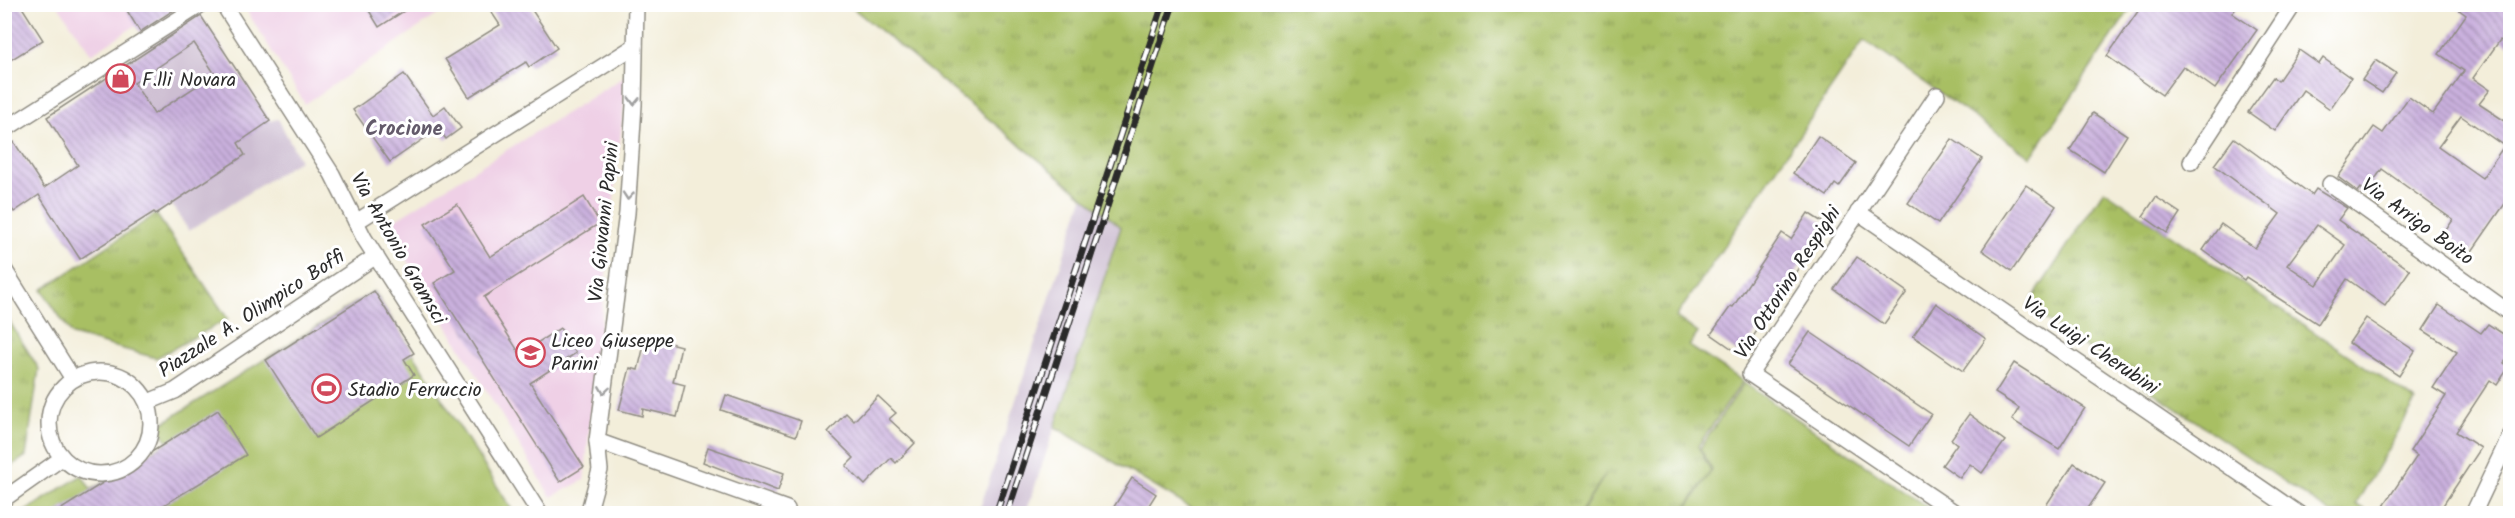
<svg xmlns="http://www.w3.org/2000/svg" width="2515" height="518" viewBox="0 0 2515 518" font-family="Kalam,sans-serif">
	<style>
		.built { fill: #efd0e6 }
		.industrial { fill: #cdbed2 }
		.grass { fill: url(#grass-tufts); stroke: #6a7548; stroke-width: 1.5 }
		.garden { fill: #a8bf64; stroke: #6a7548; stroke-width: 1.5 }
		.building { fill: url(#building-back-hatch); fill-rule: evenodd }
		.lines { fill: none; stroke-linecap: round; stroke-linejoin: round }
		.minor-casing { stroke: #8f8c82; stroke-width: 18 }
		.minor { stroke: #fff; stroke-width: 15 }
		.rail-casing { stroke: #2b2b2b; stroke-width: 7 }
		.rail { stroke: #fff; stroke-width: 4.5; stroke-dasharray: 14; stroke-linecap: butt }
		.oneway { stroke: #a0a0a0 }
		.labels { text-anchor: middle; stroke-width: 6; stroke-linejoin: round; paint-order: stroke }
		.poi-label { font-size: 20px; fill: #2b2b2b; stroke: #fff; text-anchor: start }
		.street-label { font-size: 20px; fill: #2b2b2b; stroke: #fff }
		.neighbourhood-label { font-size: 21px; font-weight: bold; fill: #635a6a; stroke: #fff }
	</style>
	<defs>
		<pattern id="grass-tufts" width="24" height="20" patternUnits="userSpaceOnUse" patternTransform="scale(1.5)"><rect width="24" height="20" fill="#a8bf64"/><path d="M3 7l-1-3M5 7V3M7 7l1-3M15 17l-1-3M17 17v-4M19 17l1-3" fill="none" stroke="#899b53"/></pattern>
		<pattern id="building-back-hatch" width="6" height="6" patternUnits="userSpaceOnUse" patternTransform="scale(1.5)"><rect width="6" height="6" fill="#cab1de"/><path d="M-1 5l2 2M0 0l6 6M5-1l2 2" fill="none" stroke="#a490b4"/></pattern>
	</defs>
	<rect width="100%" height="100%" fill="#fff"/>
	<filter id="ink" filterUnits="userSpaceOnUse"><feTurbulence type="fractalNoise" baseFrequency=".0167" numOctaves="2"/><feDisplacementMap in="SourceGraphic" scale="12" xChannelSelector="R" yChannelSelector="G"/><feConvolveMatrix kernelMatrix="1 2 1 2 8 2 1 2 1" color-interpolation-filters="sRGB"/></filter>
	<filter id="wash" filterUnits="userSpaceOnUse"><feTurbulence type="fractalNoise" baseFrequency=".008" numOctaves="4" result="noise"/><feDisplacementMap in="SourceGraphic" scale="24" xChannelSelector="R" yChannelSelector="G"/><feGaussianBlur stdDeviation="1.35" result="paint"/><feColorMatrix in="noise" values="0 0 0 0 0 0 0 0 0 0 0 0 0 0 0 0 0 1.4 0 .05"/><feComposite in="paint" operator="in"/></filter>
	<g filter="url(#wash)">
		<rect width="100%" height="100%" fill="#f3eeda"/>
		<g class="built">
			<polygon points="58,5 168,5 91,54"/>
			<polygon points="243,5 452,5 305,104"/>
			<polygon points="627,75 584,480 551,497 386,225"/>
		</g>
		<g class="industrial">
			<polygon points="1147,5 1122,227 1026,513 978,514"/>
			<polygon points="199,13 270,121 278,119 300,160 189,231 92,84"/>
		</g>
		<g class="grass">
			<polygon points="849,5 2133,5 2031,157 1864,40 1676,317 1698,333 1689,346 1743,381 1698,446 1711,471 1682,514 1581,513 1605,475 1580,513 1199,513 1055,427 1121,227"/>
			<polygon points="2104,190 2416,401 2356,504 2371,513 2331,513 2027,307"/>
			<polygon points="156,214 228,319 156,358 72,335 42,290"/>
			<polygon points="4,313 39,369 26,456 5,470"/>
		</g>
		<g class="garden">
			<polygon points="374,291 514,513 21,514 82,475 91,490 168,442 158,426"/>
			<polygon points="1744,383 1936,513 1684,513 1712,470 1700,448"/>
		</g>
		<g id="blocks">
			<g class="building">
				<polygon points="4,4 20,4 43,40 4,64"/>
				<polygon points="123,4 183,4 140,32"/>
				<polygon points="365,4 415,4 379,27"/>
				<polygon points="486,4 528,4 557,48 529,67 526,62 469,97 445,59 500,25"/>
				<polygon points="2143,4 2238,4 2232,13 2257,30 2215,89 2183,66 2162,95 2107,56"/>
				<path d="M2451,4H2497L2511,14V47L2500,40L2473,78L2490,90L2479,104L2511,125V195L2468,257L2440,239L2453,220L2382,169L2366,192L2361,188L2358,192L2338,177L2374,127L2383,133L2409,97L2433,114L2464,71L2439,54L2466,15ZM2461,116L2504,146L2482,178L2438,147Z"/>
				<path d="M201,16L270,121L238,143L245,155L156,214L154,212L80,259L39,195L14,212L4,198V148L14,142L44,188L78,165L47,117ZM194,43L215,74L154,114L134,83Z"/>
				<polygon points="2299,50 2319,64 2323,58 2351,78 2330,109 2303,90 2275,131 2248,112 2273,77 2278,81"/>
				<polygon points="2376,60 2396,73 2382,93 2362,80"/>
				<polygon points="404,74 433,115 445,106 461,128 446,139 438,129 390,162 353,110"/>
				<polygon points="2093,113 2127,135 2104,172 2070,150"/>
				<polygon points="1818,136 1856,163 1839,187 1835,184 1827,196 1793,173"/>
				<path d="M2234,138L2312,195L2316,189L2347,208L2338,220L2410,270L2385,306L2347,279L2318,324L2246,277L2244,280L2203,250L2221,224L2255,248L2280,214L2214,165ZM2317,225L2345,245L2317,285L2287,265Z"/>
				<polygon points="1952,139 1982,159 1938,224 1908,203"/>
				<polygon points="2026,185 2056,206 2012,271 1982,250"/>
				<polygon points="584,197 600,223 484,297 520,354 560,328 576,353 530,383 584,467 560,482 434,283 455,270 425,224 457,204 490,257"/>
				<polygon points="2156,197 2180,213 2167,233 2143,216"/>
				<polygon points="1808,213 1827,225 1741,355 1711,334 1731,306 1733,307 1782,233 1791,239"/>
				<polygon points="1857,257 1907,292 1884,324 1834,289"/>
				<polygon points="374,291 414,353 404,359 414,375 316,438 266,360"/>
				<polygon points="1936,303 1986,339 1963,371 1913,336"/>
				<polygon points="2439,305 2481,333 2488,324 2511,339 2511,354 2504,363 2509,367 2497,385 2490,380 2456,432 2481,448 2438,513 2397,513 2384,505 2417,456 2410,451 2446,396 2433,388 2457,352 2423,330"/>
				<polygon points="2366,318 2415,351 2399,376 2349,343"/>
				<polygon points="1810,332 1931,414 1909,446 1788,364"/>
				<polygon points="646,337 681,346 673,382 685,385 677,417 643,409 642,416 619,410 630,368 638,370"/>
				<polygon points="2014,363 2085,408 2059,449 2012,420 2019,408 1995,393"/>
				<polygon points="726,395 801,421 796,436 721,410"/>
				<polygon points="878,396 896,413 889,419 915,443 896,463 891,458 865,485 846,466 854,458 828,432 846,413 854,421"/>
				<polygon points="218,410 246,455 151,513 55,513"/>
				<polygon points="1969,414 2005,441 1982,473 1970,464 1960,478 1942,465 1957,444 1951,439"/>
				<polygon points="708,447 784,473 778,491 703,462"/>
				<polygon points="2074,463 2105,483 2085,513 2041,513"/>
				<polygon points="1132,478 1156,494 1144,513 1110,513"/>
			</g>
		</g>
	</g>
	<g filter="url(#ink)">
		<use href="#blocks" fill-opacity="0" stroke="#8f8c82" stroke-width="1.5"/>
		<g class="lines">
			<defs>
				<g id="minor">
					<polyline points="223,4 332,174 364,238 387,274 540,514"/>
					<polyline points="1937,95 1750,374 1957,514"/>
					<polyline points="4,130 202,4"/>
					<polyline points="2191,162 2294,4"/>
					<polyline points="2330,184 2510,313"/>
					<polyline points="1858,212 2299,514"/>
					<polyline points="356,222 635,46"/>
					<polyline points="4,269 73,379"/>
					<circle cx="100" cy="423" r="51"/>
					<polyline points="148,402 175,391 376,256"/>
					<polyline points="597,441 787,509"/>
					<polyline points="4,499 62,458"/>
					<polyline points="588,514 600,470 597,441 627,213 634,105 636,4"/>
					<polyline points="2473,514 2510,436"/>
				</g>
			</defs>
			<use href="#minor" class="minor-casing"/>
			<use href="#minor" class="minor"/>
			<defs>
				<g id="rail">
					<polyline points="996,514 1163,4"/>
					<polyline points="1007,514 1173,4"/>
				</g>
			</defs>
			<use href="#rail" class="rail-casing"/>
			<use href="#rail" class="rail"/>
		</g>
		<defs><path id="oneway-chevron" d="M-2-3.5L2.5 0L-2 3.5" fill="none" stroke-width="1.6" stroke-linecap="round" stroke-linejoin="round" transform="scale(1.5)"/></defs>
		<g class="oneway">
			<use href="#oneway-chevron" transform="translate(634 101) rotate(92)"/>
			<use href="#oneway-chevron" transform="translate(628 196) rotate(95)"/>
			<use href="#oneway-chevron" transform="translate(604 390) rotate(98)"/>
		</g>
	</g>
	<defs>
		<symbol id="shop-ring" viewBox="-11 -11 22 22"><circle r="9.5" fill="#fff" stroke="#d1495b" stroke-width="1.5"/><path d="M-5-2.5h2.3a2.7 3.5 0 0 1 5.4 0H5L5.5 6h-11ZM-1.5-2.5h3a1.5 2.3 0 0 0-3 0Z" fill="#d1495b"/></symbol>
		<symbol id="school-ring" viewBox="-11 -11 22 22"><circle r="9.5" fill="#fff" stroke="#d1495b" stroke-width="1.5"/><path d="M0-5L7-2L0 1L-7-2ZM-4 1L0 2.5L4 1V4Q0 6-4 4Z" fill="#d1495b"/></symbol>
		<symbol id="stadium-ring" viewBox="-11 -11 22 22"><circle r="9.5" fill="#fff" stroke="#d1495b" stroke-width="1.5"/><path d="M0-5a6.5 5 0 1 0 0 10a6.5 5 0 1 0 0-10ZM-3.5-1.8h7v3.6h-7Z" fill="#d1495b"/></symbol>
	</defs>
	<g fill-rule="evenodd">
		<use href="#shop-ring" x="104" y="62" width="33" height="33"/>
		<use href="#school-ring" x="514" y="336" width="33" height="33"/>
		<use href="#stadium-ring" x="310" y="372" width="33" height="33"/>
	</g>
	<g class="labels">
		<g class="poi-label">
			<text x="142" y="86">F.lli Novara</text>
			<text x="551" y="347">Liceo Giuseppe<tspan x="551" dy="23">Parini</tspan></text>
			<text x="348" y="396">Stadio Ferruccio</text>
		</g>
		<g class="street-label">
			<text transform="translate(2418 221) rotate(36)" y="7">Via Arrigo Boito</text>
			<text transform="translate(603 222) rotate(-84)" y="7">Via Giovanni Papini</text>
			<text transform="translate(399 248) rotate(60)" y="7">Via Antonio Gramsci</text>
			<text transform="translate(1787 282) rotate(-57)" y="7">Via Ottorino Respighi</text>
			<text transform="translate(251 313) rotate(-33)" y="7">Piazzale A. Olimpico Boffi</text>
			<text transform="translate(2091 345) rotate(34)" y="7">Via Luigi Cherubini</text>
		</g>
		<g class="neighbourhood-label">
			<text x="404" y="135">Crocione</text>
		</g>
	</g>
	<rect width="2515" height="518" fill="none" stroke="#fff" stroke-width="24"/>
</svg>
